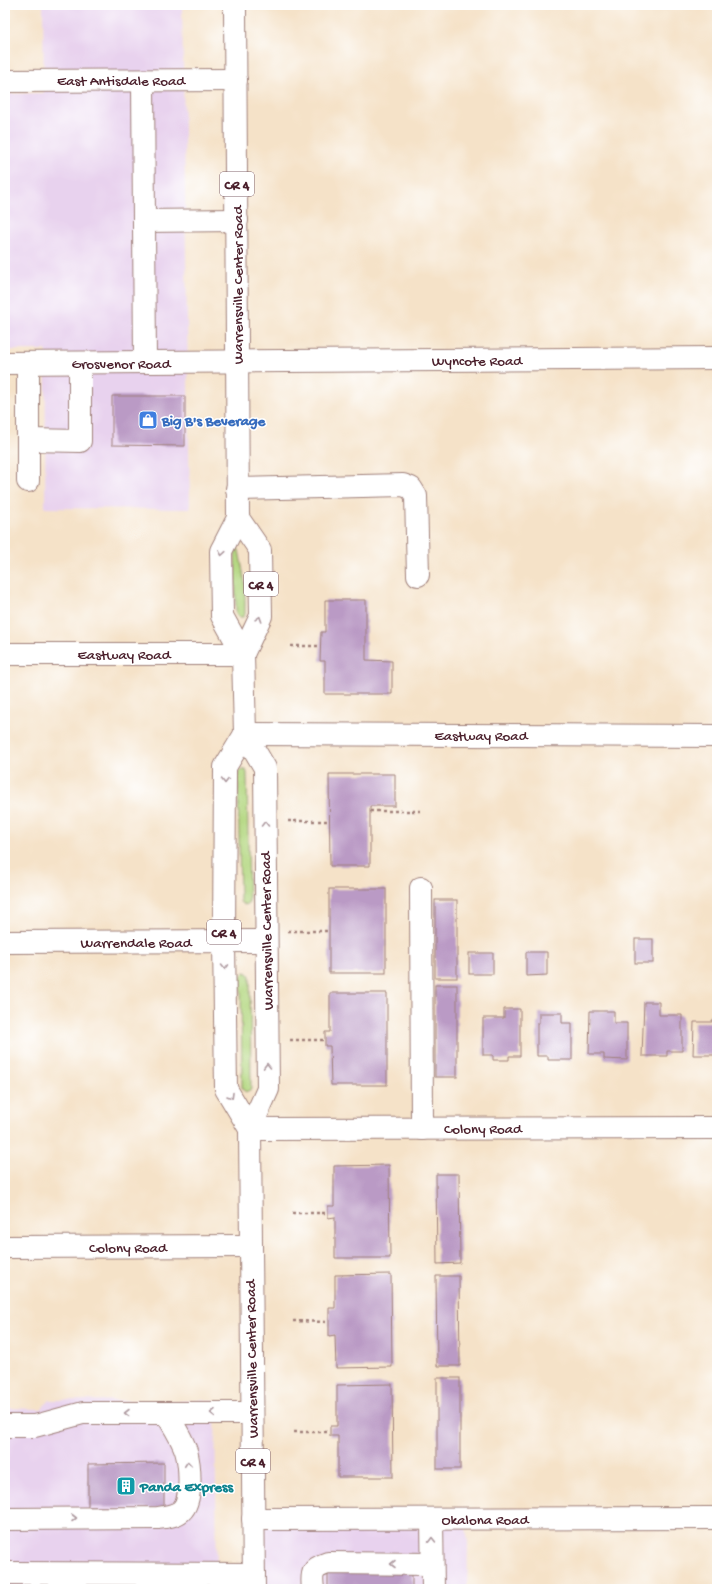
<svg xmlns="http://www.w3.org/2000/svg" width="722" height="1594" viewBox="0 0 722 1594" font-family="'Gochi Hand',sans-serif">
	<style>
		.built { fill: #e8d2ee }
		.green { fill: #b3d780; stroke: #7e7b56 }
		.building { fill: #ba9ac5 }
		.lines { fill: none; stroke-linecap: round; stroke-linejoin: round }
		.minor-casing { stroke: #a0807a; stroke-width: 24 }
		.major-casing { stroke: #a0807a; stroke-width: 24 }
		.path { stroke: #a0807a; stroke-width: 2.5; stroke-dasharray: 3 3; stroke-linecap: butt }
		.minor { stroke: #fff; stroke-width: 22 }
		.major { stroke: #fff; stroke-width: 22 }
		.oneway { stroke: #ae9aa0 }
		.labels { text-anchor: middle; stroke-width: 3; stroke-linejoin: round; paint-order: stroke }
		.shield { fill: #fff; stroke: #80626b; stroke-width: 1 }
		.shield-label { font-size: 14px; font-weight: bold; fill: #4a1f2b }
		.street-label { font-size: 15px; fill: #4a1f2b; stroke: #fff }
		.shop-label { font-size: 15px; font-weight: bold; fill: #366cbe; stroke: #fff; text-anchor: start }
		.culture-label { font-size: 15px; font-weight: bold; fill: #0d838f; stroke: #fff; text-anchor: start }
	</style>
	<rect width="100%" height="100%" fill="#fff"/>
	<filter id="ink" filterUnits="userSpaceOnUse"><feTurbulence type="fractalNoise" baseFrequency=".025" numOctaves="2"/><feDisplacementMap in="SourceGraphic" scale="8" xChannelSelector="R" yChannelSelector="G"/><feConvolveMatrix kernelMatrix="1 2 1 2 8 2 1 2 1" color-interpolation-filters="sRGB"/></filter>
	<filter id="wash" filterUnits="userSpaceOnUse"><feTurbulence type="fractalNoise" baseFrequency=".012" numOctaves="4" result="noise"/><feDisplacementMap in="SourceGraphic" scale="16" xChannelSelector="R" yChannelSelector="G"/><feGaussianBlur stdDeviation="0.9" result="paint"/><feColorMatrix in="noise" values="0 0 0 0 0 0 0 0 0 0 0 0 0 0 0 0 0 1.4 0 .05"/><feComposite in="paint" operator="in"/></filter>
	<g filter="url(#wash)">
		<rect width="100%" height="100%" fill="#f5e2c8"/>
		<g class="built">
			<polygon points="43,5 182,5 190,509 45,508 46,350 5,350 5,94 44,93"/>
			<polygon points="50,1400 182,1401 215,1400 217,1589 5,1589 5,1408 41,1409"/>
			<polygon points="253,1519 465,1519 468,1543 467,1589 254,1589"/>
		</g>
		<g class="green">
			<polygon points="237,548 239,550 245,583 245,614 243,617 239,617 236,613 235,549"/>
			<polygon points="242,770 246,770 247,773 249,902 245,905 240,902 238,773"/>
			<polygon points="245,972 248,973 250,976 251,1089 246,1092 242,1089 241,976"/>
		</g>
		<g id="blocks">
			<g class="building">
				<polygon points="112,396 185,396 185,446 112,445"/>
				<polygon points="325,600 366,600 366,660 392,661 392,694 325,694 325,661 320,661 321,632 325,632"/>
				<polygon points="329,774 395,774 395,806 370,806 370,866 330,866"/>
				<rect x="329" y="889" width="57" height="84"/>
				<rect x="435" y="900" width="22" height="78"/>
				<rect x="635" y="939" width="18" height="24"/>
				<polygon points="526,952 547,952 547,975 526,976"/>
				<rect x="469" y="953" width="24" height="21"/>
				<rect x="435" y="985" width="22" height="92"/>
				<polygon points="330,993 387,993 387,1085 331,1085 330,1046 325,1046 325,1032 330,1032"/>
				<polygon points="644,1002 659,1002 659,1015 682,1015 682,1051 667,1051 667,1056 642,1056"/>
				<polygon points="504,1009 520,1009 520,1056 509,1056 509,1060 493,1060 493,1055 483,1055 483,1018 504,1018"/>
				<polygon points="590,1011 614,1011 614,1023 627,1023 627,1060 604,1059 604,1054 589,1054"/>
				<polygon points="539,1013 562,1013 562,1023 572,1023 572,1060 548,1060 548,1056 537,1056 537,1023 539,1023"/>
				<polygon points="712,1020 717,1020 717,1060 715,1060 715,1055 693,1055 694,1022 712,1022"/>
				<polygon points="389,1165 390,1258 335,1258 335,1217 328,1218 328,1206 334,1206 334,1166"/>
				<polygon points="436,1174 459,1174 460,1263 437,1264"/>
				<polygon points="391,1274 392,1367 336,1368 335,1335 329,1336 329,1308 335,1308 335,1275"/>
				<polygon points="436,1276 459,1276 460,1366 437,1366"/>
				<rect x="437" y="1378" width="23" height="91"/>
				<polygon points="392,1384 393,1477 338,1477 338,1436 330,1436 330,1426 337,1426 337,1385"/>
				<polygon points="164,1463 164,1508 88,1507 88,1464"/>
				<polygon points="328,1571 412,1573 412,1589 328,1589"/>
			</g>
		</g>
	</g>
	<g filter="url(#ink)">
		<use href="#blocks" fill-opacity="0" stroke="#a0807a" stroke-width="1"/>
		<g class="lines">
			<defs>
				<g id="minor">
					<polyline points="5,81 236,80"/>
					<polyline points="143,81 145,362"/>
					<polyline points="144,221 237,220"/>
					<polyline points="5,363 717,358"/>
					<polyline points="29,440 80,441 80,363"/>
					<polyline points="28,481 28,363"/>
					<polyline points="237,489 403,485 411,488 416,496 418,575"/>
					<polyline points="5,654 243,654"/>
					<polyline points="245,734 717,736"/>
					<polyline points="421,888 422,1129"/>
					<polyline points="5,942 266,941"/>
					<polyline points="250,1129 717,1128"/>
					<polyline points="5,1247 250,1246"/>
					<polyline points="5,1426 35,1426 83,1413 252,1413"/>
					<path d="M5,1519L158,1518C166,1517 175,1516 181,1511C193,1501 190,1465 186,1451C182,1438 173,1425 166,1413"/>
					<polyline points="253,1519 717,1518"/>
					<polyline points="432,1519 433,1589"/>
					<polyline points="5,1573 254,1574"/>
					<path d="M313,1589C311,1573 312,1568 328,1563L432,1564"/>
				</g>
				<g id="major">
					<polyline points="235,5 238,518 221,551 222,616 243,654 245,734 265,768 268,1089 250,1129 254,1589"/>
					<polyline points="238,518 260,550 261,616 243,654"/>
					<polyline points="245,734 225,767 224,941 226,1089 250,1129"/>
				</g>
			</defs>
			<use href="#minor" class="minor-casing"/>
			<use href="#major" class="major-casing"/>
			<g class="path">
				<polyline points="291,646 321,646"/>
				<polyline points="370,811 420,811"/>
				<polyline points="288,821 329,821"/>
				<polyline points="288,931 329,931"/>
				<polyline points="290,1040 325,1040"/>
				<polyline points="292,1213 328,1213"/>
				<polyline points="293,1321 329,1322"/>
				<polyline points="294,1432 330,1432"/>
			</g>
			<use href="#minor" class="minor"/>
			<use href="#major" class="major"/>
		</g>
		<defs><path id="oneway-chevron" d="M-2-3.5L2.5 0L-2 3.5" fill="none" stroke-width="1.6" stroke-linecap="round" stroke-linejoin="round"/></defs>
		<g class="oneway">
			<use href="#oneway-chevron" transform="translate(222 553) rotate(99)"/>
			<use href="#oneway-chevron" transform="translate(259 619) rotate(-72)"/>
			<use href="#oneway-chevron" transform="translate(225 781) rotate(90)"/>
			<use href="#oneway-chevron" transform="translate(265 824) rotate(-90)"/>
			<use href="#oneway-chevron" transform="translate(225 967) rotate(89)"/>
			<use href="#oneway-chevron" transform="translate(267 1066) rotate(-91)"/>
			<use href="#oneway-chevron" transform="translate(231 1096) rotate(60)"/>
			<use href="#oneway-chevron" transform="translate(127 1413) rotate(180)"/>
			<use href="#oneway-chevron" transform="translate(213 1413) rotate(-180)"/>
			<use href="#oneway-chevron" transform="translate(188 1464) rotate(-95)"/>
			<use href="#oneway-chevron" transform="translate(74 1518)"/>
			<use href="#oneway-chevron" transform="translate(432 1540) rotate(-91)"/>
			<use href="#oneway-chevron" transform="translate(393 1564) rotate(-180)"/>
		</g>
	</g>
	<defs>
		<symbol id="shop-square" viewBox="-11 -11 22 22"><rect x="-9" y="-9" width="18" height="18" rx="4" fill="#3f7fe0" stroke="#fff"/><path d="M-5-2.5h2.3a2.7 3.5 0 0 1 5.4 0H5L5.5 6h-11ZM-1.5-2.5h3a1.5 2.3 0 0 0-3 0Z" fill="#fff"/></symbol>
		<symbol id="building-square" viewBox="-11 -11 22 22"><rect x="-9" y="-9" width="18" height="18" rx="4" fill="#0f9aa8" stroke="#fff"/><path d="M-4-6H4V6H1V3H-1V6H-4ZM-2.5-4.3h1.7v1.8h-1.7ZM.8-4.3h1.7v1.8H.8ZM-2.5-1h1.7V.8h-1.7ZM.8-1h1.7V.8H.8Z" fill="#fff"/></symbol>
	</defs>
	<g fill-rule="evenodd">
		<use href="#shop-square" x="137" y="409" width="22" height="22"/>
		<use href="#building-square" x="115" y="1475" width="22" height="22"/>
	</g>
	<g class="labels">
		<g class="shield">
			<rect x="220" y="172" width="34" height="24" rx="3"/>
			<rect x="244" y="572" width="34" height="24" rx="3"/>
			<rect x="207" y="920" width="34" height="24" rx="3"/>
			<rect x="236" y="1449" width="34" height="24" rx="3"/>
		</g>
		<g class="shield-label">
			<text x="237" y="189">CR 4</text>
			<text x="261" y="589">CR 4</text>
			<text x="224" y="937">CR 4</text>
			<text x="253" y="1466">CR 4</text>
		</g>
		<g class="street-label">
			<text x="121" y="85">East Antisdale Road</text>
			<text transform="translate(237 285) rotate(-90)" y="5">Warrensville Center Road</text>
			<text x="477" y="365">Wyncote Road</text>
			<text x="121" y="368">Grosvenor Road</text>
			<text x="124" y="659">Eastway Road</text>
			<text x="481" y="740">Eastway Road</text>
			<text transform="translate(266 931) rotate(-91)" y="5">Warrensville Center Road</text>
			<text x="136" y="947">Warrendale Road</text>
			<text x="483" y="1133">Colony Road</text>
			<text x="128" y="1252">Colony Road</text>
			<text transform="translate(251 1359) rotate(-91)" y="5">Warrensville Center Road</text>
			<text x="485" y="1524">Okalona Road</text>
		</g>
		<g class="shop-label">
			<text x="162" y="425">Big B's Beverage</text>
		</g>
		<g class="culture-label">
			<text x="140" y="1491">Panda Express</text>
		</g>
	</g>
	<rect width="722" height="1594" fill="none" stroke="#fff" stroke-width="20"/>
</svg>
